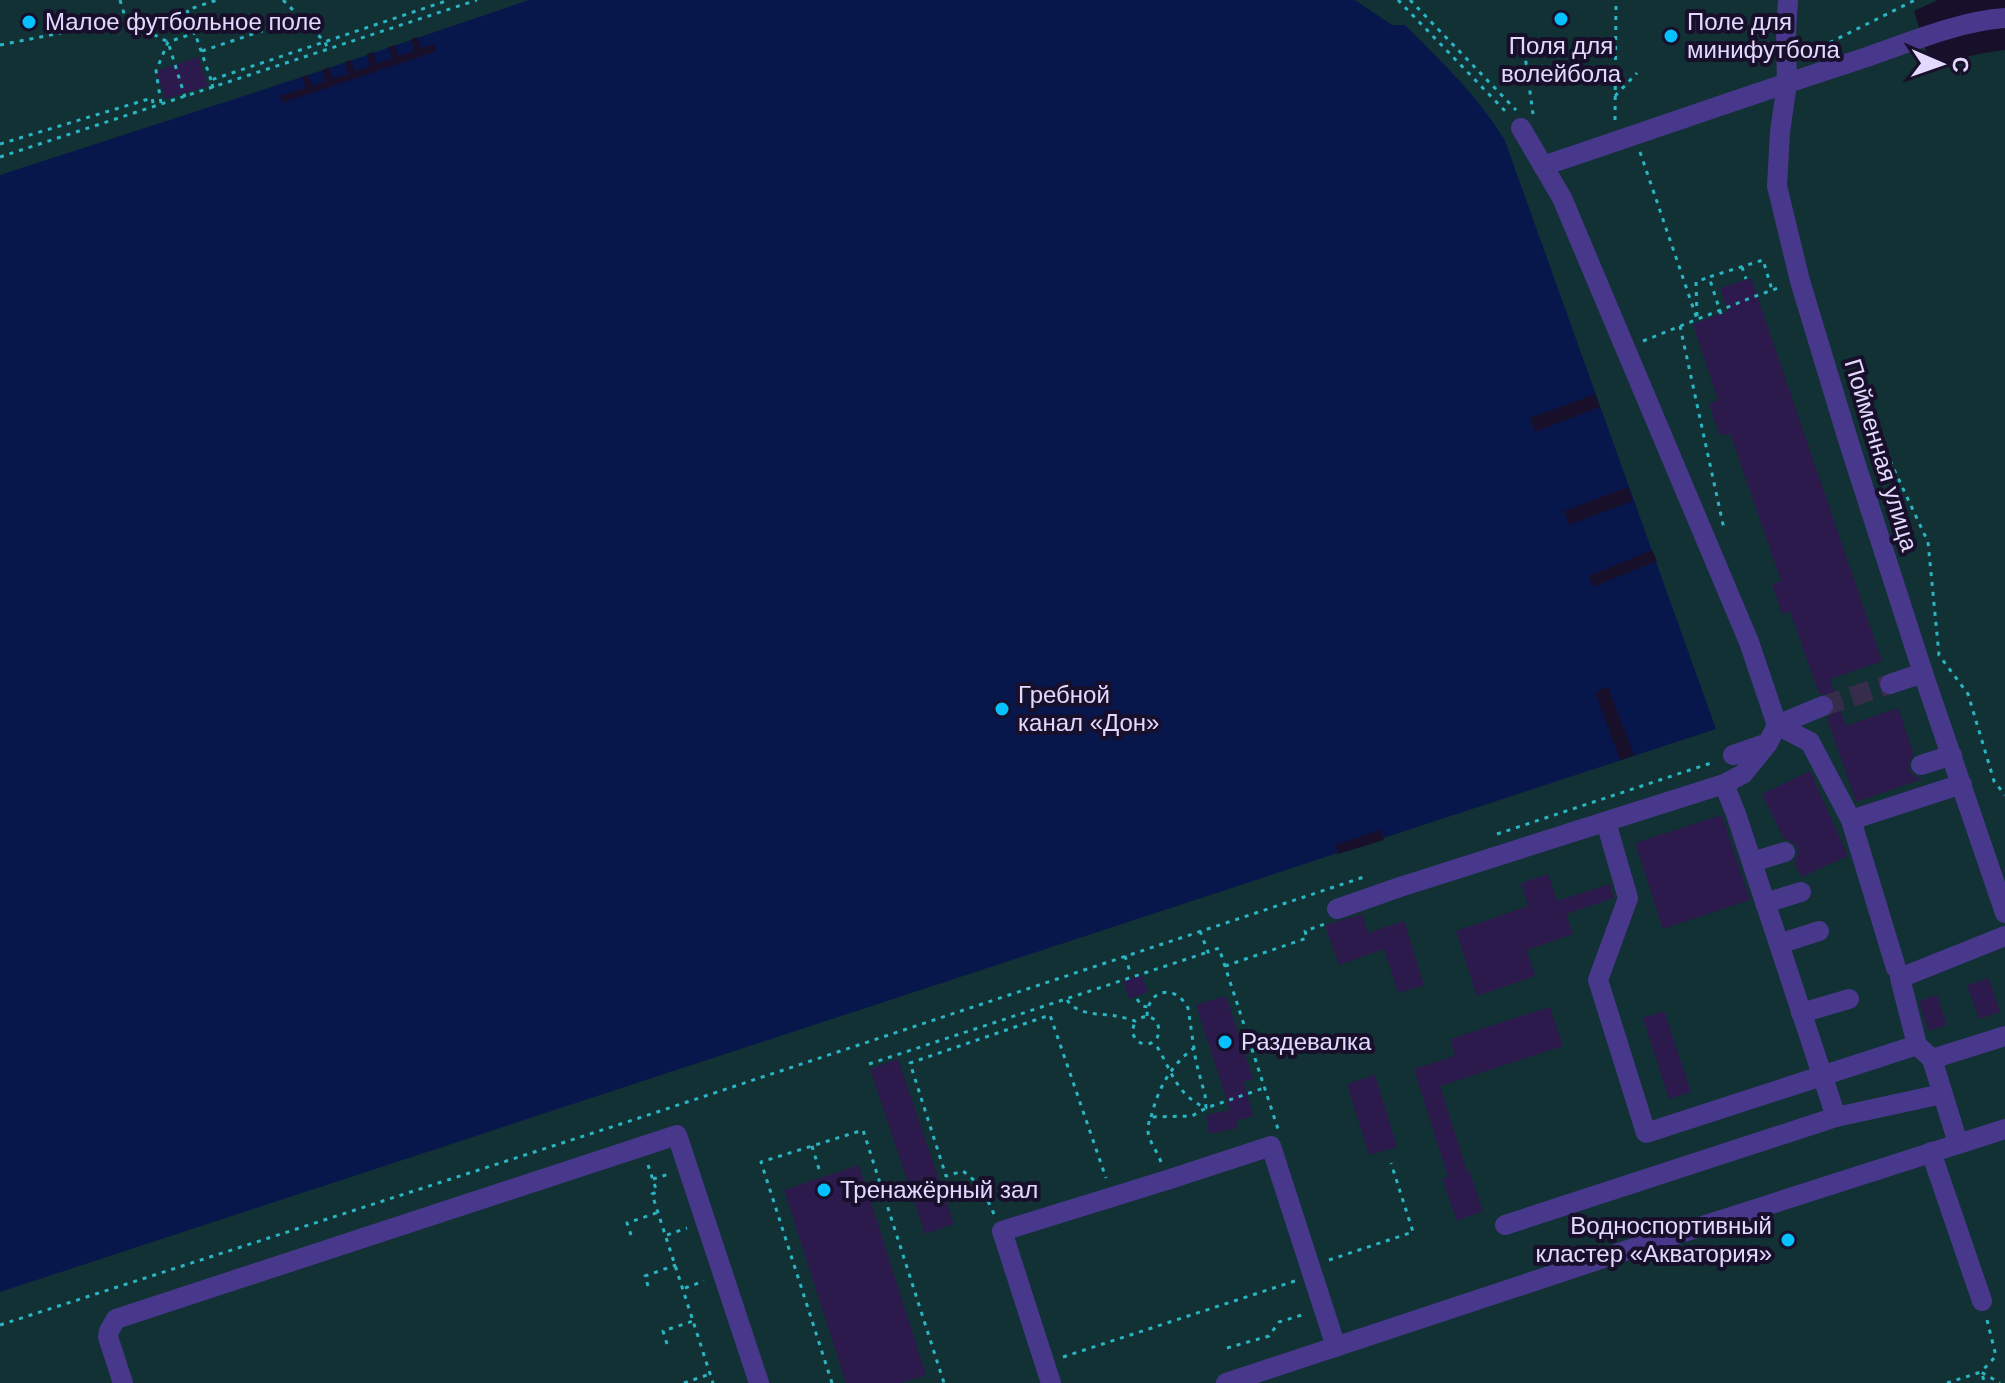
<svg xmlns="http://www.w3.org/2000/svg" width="2005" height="1383" viewBox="0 0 2005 1383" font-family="Arial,sans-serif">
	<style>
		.green { fill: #123135 }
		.water { fill: #08174b }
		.pier { fill: #180f2b }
		.building { fill: #2c1a4d }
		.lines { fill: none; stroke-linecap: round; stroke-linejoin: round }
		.minor-tunnel { stroke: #362d4b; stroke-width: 20; stroke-dasharray: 20 10; stroke-linecap: butt }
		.path { stroke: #2ab5c3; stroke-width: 3; stroke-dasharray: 4 6; stroke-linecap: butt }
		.minor { stroke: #48388c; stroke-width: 20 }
		.poi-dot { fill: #05c1ff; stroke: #180f2b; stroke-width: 3 }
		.labels { text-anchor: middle; stroke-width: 8; stroke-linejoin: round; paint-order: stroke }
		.poi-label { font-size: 24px; fill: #e3d9ff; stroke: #180f2b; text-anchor: start }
		.street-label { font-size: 24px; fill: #e3d9ff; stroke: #180f2b }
	</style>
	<rect width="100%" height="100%" fill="#180f2b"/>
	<polygon class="green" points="0,0 1938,0 1914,11 1931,67 1978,54 2005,50 2005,1383 0,1383"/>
	<path class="water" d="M529,0H1355L1392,25H1405C1441,61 1479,97 1505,141L1716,729L0,1292V175L302,77Z"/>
	<g class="pier">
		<polygon points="417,37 421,48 434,44 437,51 282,103 280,96 305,88 302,77 308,75 312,86 325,81 322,70 329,67 333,78 348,74 345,62 351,60 355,71 370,66 367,54 373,52 377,64 392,58 388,47 395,45 399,56 414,51 411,39"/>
		<polygon points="1595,394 1600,407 1535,432 1530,418"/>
		<polygon points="1628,487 1633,501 1569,525 1564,511"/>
		<polygon points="1652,550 1657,561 1593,587 1589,576"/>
		<polygon points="1608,687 1634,755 1620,760 1595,692"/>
		<polygon points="1381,830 1384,840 1338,854 1335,845"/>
	</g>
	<g class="building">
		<polygon points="198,57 208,86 165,99 156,71"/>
		<polygon points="1751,278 1882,661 1830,679 1837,701 1846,726 1898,708 1914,754 1909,762 1909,770 1913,775 1922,779 1856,802 1827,718 1834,713 1835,702 1830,695 1819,694 1790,611 1782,614 1772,584 1781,581 1730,433 1720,436 1709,404 1718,400 1693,324 1728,311 1720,288"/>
		<polygon points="1810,771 1848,856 1801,877 1794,861 1798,854 1797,848 1793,842 1784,839 1762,794"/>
		<polygon points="1722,815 1750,900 1663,929 1635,843"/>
		<polygon points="1548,874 1557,901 1610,884 1614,898 1566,914 1573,934 1527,950 1535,976 1477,996 1456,931 1528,906 1521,883"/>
		<polygon points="1362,914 1368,933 1404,921 1424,985 1398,993 1384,949 1339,965 1325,925"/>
		<polygon points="1142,975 1148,992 1129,999 1123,981"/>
		<polygon points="1989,978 2000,1012 1979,1019 1967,985"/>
		<polygon points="1937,995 1947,1025 1928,1031 1919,1001"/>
		<polygon points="1226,996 1253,1079 1244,1082 1253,1116 1236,1121 1238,1128 1209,1134 1206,1115 1230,1110 1196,1005"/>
		<polygon points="1550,1007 1563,1046 1440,1086 1467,1171 1469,1170 1483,1211 1457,1221 1442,1179 1448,1177 1414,1069 1455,1056 1450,1039"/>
		<polygon points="1664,1011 1691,1092 1669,1099 1643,1018"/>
		<polygon points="898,1059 954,1224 925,1234 870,1069"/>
		<polygon points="1375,1075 1397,1147 1369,1155 1347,1084"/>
		<polygon points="859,1165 926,1375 901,1383 846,1383 784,1190"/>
	</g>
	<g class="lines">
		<polyline class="minor-tunnel" points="1823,706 1890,684"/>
		<g class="path">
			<polyline points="120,0 126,20"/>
			<polyline points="283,0 325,42 328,50"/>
			<polyline points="1398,0 1509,115"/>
			<polyline points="1410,0 1516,110"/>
			<polyline points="1523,41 1533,114"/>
			<polyline points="0,45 126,20 168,42 185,97"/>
			<polyline points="202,51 301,18"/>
			<polyline points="1812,52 1815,50 1915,0"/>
			<polyline points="211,80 187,10 217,0"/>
			<polyline points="213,88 211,80 449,0"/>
			<polyline points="1615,96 1637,73"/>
			<polyline points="161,103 156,71 168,42 195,33"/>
			<polyline points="1615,120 1616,0"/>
			<polyline points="0,144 152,98 154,107"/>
			<polyline points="1640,152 1697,319"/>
			<polyline points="0,157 477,0"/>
			<polyline points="1742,267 1746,279"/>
			<polyline points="1721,314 1709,277 1763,260 1772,290"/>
			<polyline points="1697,316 1696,282 1709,277"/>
			<polyline points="1680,326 1724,529"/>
			<polyline points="1643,341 1753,297 1781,287"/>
			<polyline points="1868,436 1877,433 1928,542 1939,655 1968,694 1994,781 2005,795"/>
			<polyline points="1497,834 1714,762"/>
			<polyline points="1200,931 1208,952 1219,948 1278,1129"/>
			<polyline points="1125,956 1131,975"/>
			<polyline points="1225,966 1307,938 1305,931 1325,924"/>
			<polyline points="1137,999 1142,1006 1148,1007"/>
			<path d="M1067,1000C1078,1016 1099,1013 1116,1016C1122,1017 1129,1019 1135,1021C1160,1004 1168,1043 1146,1044C1138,1044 1135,1039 1132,1032L1135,1021"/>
			<path d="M1147,1016C1148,988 1176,984 1188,1008L1196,1062L1205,1095L1206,1108C1174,1094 1171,1067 1154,1042"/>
			<polyline points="869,1064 1208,952"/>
			<path d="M1151,1117C1158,1089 1170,1066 1194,1048"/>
			<polyline points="812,1146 819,1169"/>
			<path d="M1161,1162C1155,1145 1142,1136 1151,1117L1192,1116L1206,1108L1264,1088"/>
			<polyline points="648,1165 657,1192 652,1194 713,1383"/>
			<polyline points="653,1179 669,1174"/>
			<polyline points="994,1214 981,1186 963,1171 946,1176 910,1063 1050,1015 1106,1178"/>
			<polyline points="631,1235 627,1223 659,1212"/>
			<polyline points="667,1235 687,1228"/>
			<polyline points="1329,1260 1413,1232 1391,1163"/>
			<polyline points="648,1286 645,1276 676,1265"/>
			<polyline points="685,1288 704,1281"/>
			<polyline points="1987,1320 1996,1356 1981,1372 2000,1383"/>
			<polyline points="0,1325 633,1120 1364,877"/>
			<polyline points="667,1344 663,1331 693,1321"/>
			<polyline points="1227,1348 1269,1336 1279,1322 1305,1314"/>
			<polyline points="1063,1357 1295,1281"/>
			<polyline points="684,1383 710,1374"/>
			<polyline points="832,1383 761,1162 863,1130 944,1383"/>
			<polyline points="1947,1383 1981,1372 1985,1383"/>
		</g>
		<g class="minor">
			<polyline points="1788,0 1786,33 1787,83 1780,132 1777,186 1800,281 1849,443 1923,673 2005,913"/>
			<polyline points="1521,128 1562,198 1749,642 1777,725 1768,743 1733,755"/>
			<path d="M1543,166C1648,131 1752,94 1858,60C1903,45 1958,21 2005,18"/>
			<polyline points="1890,684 1923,673"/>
			<polyline points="1777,725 1810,742 1851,820 1896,968"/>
			<polyline points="1777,725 1823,706"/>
			<polyline points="1921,765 1952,755"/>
			<polyline points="1724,784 1736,814 1836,1117"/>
			<polyline points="1851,820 1962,784"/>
			<polyline points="1606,822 1628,898 1598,980 1646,1133 1917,1045"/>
			<polyline points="1752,862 1785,852"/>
			<polyline points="1765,903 1801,892"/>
			<polyline points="1337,909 1400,887 1724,784 1743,774 1768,743"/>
			<polyline points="2005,936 1900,978 1917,1045 1932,1059 2005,1036"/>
			<polyline points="1779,944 1819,931"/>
			<polyline points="1801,1013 1849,999"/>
			<polyline points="1932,1059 1958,1143"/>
			<polyline points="1931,1152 1982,1301"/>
			<polyline points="1505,1225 1836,1117 1942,1094"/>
			<polyline points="123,1383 108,1337 109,1331 116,1319 677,1135 759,1383"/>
			<polyline points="1051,1383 1002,1231 1167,1180 1271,1146 1336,1347"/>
			<polyline points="1226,1383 1637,1247 2005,1129"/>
		</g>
	</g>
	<g class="poi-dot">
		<circle cx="1561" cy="19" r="8"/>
		<circle cx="29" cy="22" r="8"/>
		<circle cx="1671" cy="36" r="8"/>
		<circle cx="1002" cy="709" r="8"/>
		<circle cx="1225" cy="1042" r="8"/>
		<circle cx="824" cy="1190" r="8"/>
		<circle cx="1788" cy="1240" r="8"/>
	</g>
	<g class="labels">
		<g class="poi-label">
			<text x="45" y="30">Малое футбольное поле</text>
			<text x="1687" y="30">Поле для<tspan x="1687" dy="28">минифутбола</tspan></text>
			<text x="1561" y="54" text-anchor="middle">Поля для<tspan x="1561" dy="28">волейбола</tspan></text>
			<text x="1018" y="703">Гребной<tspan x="1018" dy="28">канал «Дон»</tspan></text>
			<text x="1241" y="1050">Раздевалка</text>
			<text x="840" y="1198">Тренажёрный зал</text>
			<text x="1772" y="1234" text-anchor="end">Водноспортивный<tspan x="1772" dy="28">кластер «Акватория»</tspan></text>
		</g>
		<g class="street-label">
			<text transform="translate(1881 455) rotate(73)" y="8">Пойменная улица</text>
		</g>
	</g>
	<g transform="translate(1941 64) rotate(92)" stroke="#180f2b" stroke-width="6" paint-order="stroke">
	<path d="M0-6L14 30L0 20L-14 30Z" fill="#e3d9ff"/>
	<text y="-12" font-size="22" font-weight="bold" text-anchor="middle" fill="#e3d9ff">С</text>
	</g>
</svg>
